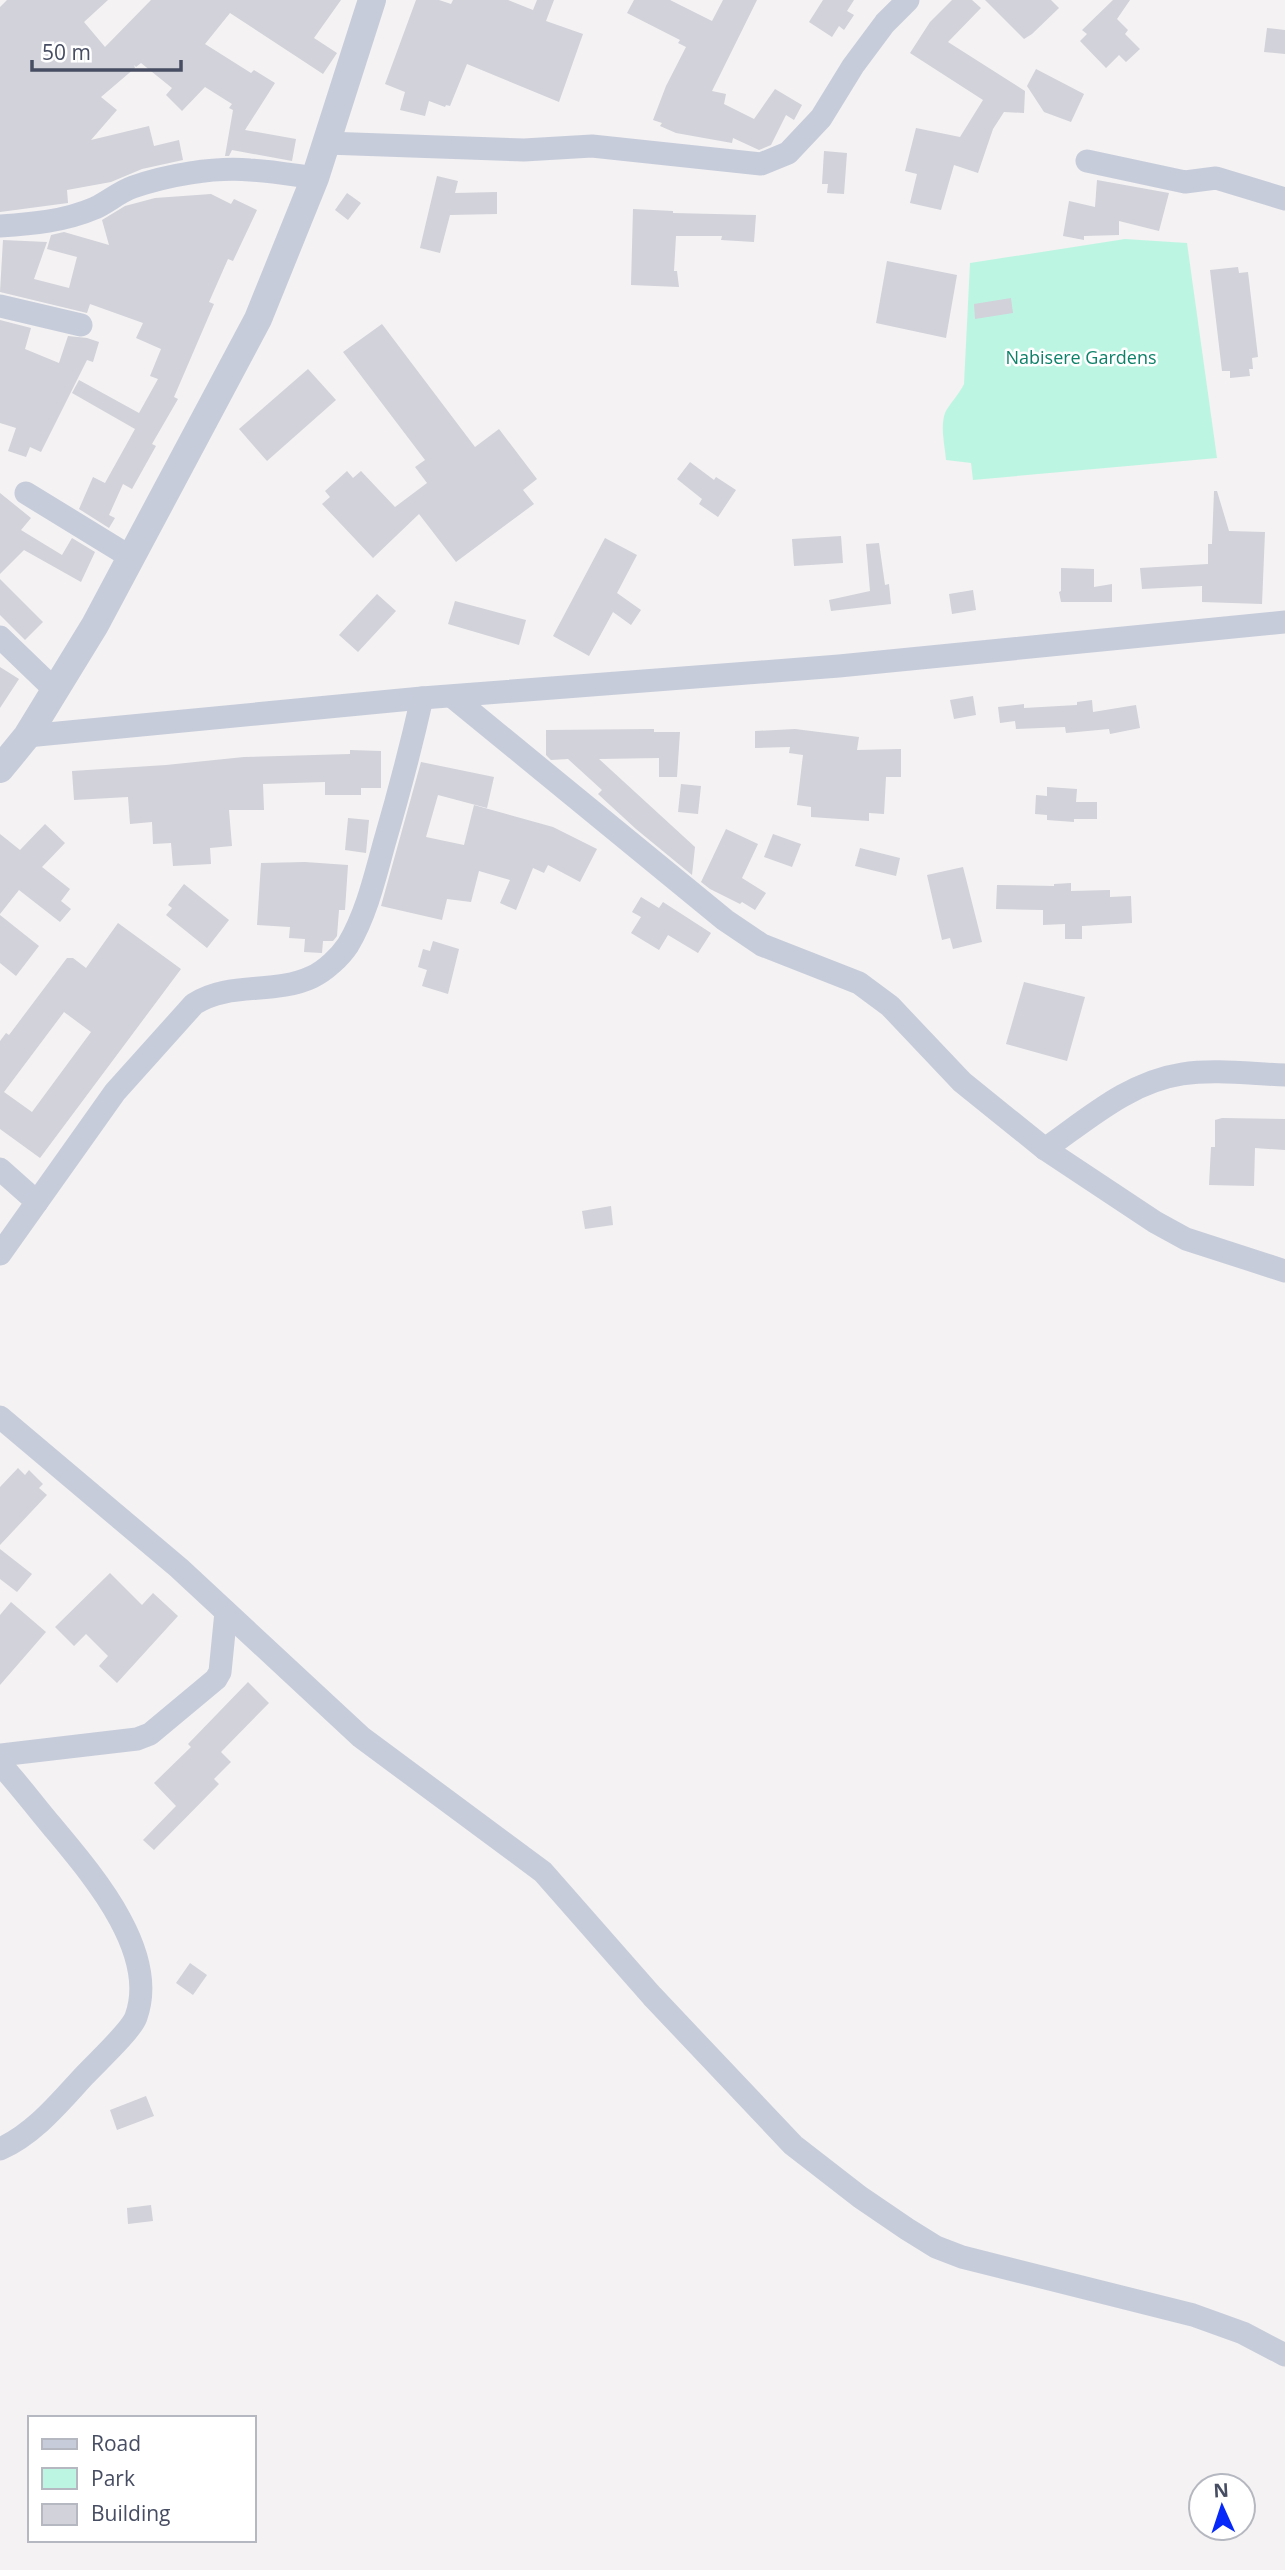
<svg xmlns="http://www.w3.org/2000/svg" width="1285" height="2570" viewBox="0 0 1285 2570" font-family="'Open Sans',sans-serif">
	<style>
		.green { fill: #bdf5e3 }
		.building { fill: #d1d2da; fill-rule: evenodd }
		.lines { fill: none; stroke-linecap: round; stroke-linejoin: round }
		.minor { stroke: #c7ccdb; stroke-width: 23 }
		.tertiary { stroke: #c7ccdb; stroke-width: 28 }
		.labels { text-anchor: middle; stroke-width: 5; stroke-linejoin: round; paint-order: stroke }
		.park-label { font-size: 18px; fill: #0d8269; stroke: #fff }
	</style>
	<rect width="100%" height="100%" fill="#f4f2f2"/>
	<path class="green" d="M1125,239L1187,243L1217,458L973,480L971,463L946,460C945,446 940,427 945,413C948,406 960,393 964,384L970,263Z"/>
	<g class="building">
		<polygon points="7,0 108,0 84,22 105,47 151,0 341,0 314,38 337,53 323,74 230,13 205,44 251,73 254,70 275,83 245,130 296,139 292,161 232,150 229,156 225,156 233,110 229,108 232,104 205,87 182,111 166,95 172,88 141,63 136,67 134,65 135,68 101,97 117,110 91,140 149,126 154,146 179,140 183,160 142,169 111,182 67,190 68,203 0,212 0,7"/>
		<polygon points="416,0 439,0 451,4 453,0 508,0 533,10 537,0 554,0 546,21 583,34 559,102 467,64 450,106 446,105 445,107 429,101 425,116 400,110 405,92 385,84"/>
		<polygon points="634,0 670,0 712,21 723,0 757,0 712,91 726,94 724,104 754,119 775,89 802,105 794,120 786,115 771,145 759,150 733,138 732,143 676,133 660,126 662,123 653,120 666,86 686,47 678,43 680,40 627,13"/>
		<polygon points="823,0 854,0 847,11 854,15 844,30 839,26 832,37 809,22"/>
		<polygon points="952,0 972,0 981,8 948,42 1025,91 1024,113 1004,112 993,129 978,173 954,165 941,210 910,203 917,174 905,171 916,128 960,137 983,100 910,53 930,22"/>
		<polygon points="985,0 1051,0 1059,8 1032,34 1024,39"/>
		<polygon points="1113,0 1130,0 1117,19 1128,30 1125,34 1140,49 1126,62 1119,55 1106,68 1080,41 1087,34 1082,30"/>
		<polygon points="1267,28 1285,30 1285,54 1264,52"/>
		<polygon points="1036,69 1084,94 1071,122 1044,112 1027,86"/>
		<polygon points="824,151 847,153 844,194 827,193 828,184 822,184"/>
		<polygon points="437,176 458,181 455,193 497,192 497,214 450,215 440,253 420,248"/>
		<polygon points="1097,180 1169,193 1159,231 1119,221 1119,235 1084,236 1084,240 1063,236 1069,201 1095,207"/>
		<polygon points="347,193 361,203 348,220 335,210"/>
		<polygon points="211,194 231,204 234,199 257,210 233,261 228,259 209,302 214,304 174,397 178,399 152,444 156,446 132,489 123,484 109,515 115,518 109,528 79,509 93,477 105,483 135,429 72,393 79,380 139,413 158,379 150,376 161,349 136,338 143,323 90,304 87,313 0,292 3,240 47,242 34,279 69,288 77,257 47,249 51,235 64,232 109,245 102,220 125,206 155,198"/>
		<polygon points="633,209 673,211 673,213 756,215 754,242 721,240 722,236 676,236 674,271 677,271 679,287 631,285"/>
		<polygon points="887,261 957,275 946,338 876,323"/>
		<polygon points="1238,267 1239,273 1248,272 1258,357 1252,358 1253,369 1249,369 1250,376 1230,378 1230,371 1222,371 1210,270"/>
		<polygon points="1011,298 1013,313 975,319 974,304"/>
		<polygon points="0,320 31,328 25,349 59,363 68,336 87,338 99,342 93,362 87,360 41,452 30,447 26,457 8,451 16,428 0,423"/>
		<polygon points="382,324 475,447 499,429 537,479 523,490 534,504 456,562 419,514 373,558 322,504 330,497 325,491 347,471 353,478 361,471 395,507 427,483 415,467 425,460 343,352"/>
		<polygon points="308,369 336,400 267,461 239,429"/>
		<polygon points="690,462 714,480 716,477 736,490 718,517 699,504 702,499 677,479"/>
		<polygon points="1214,491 1217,491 1229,531 1265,532 1262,604 1202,602 1202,586 1142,589 1140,568 1208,564 1208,544 1212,544"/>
		<polygon points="0,493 31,518 21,530 62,555 72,538 95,552 81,582 24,550 0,574"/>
		<polygon points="841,536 843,563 794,566 792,539"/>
		<polygon points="605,538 637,555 617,593 641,610 631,625 613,612 589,656 553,636"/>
		<polygon points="879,543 885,585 889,584 891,604 831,611 829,600 870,591 866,544"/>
		<polygon points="1061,568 1094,569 1094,587 1112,584 1112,602 1061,602 1059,592 1061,591"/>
		<polygon points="0,579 43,622 25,640 0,615"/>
		<polygon points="973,590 976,610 952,614 949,594"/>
		<polygon points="377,594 396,611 358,652 339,635"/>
		<polygon points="455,601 526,620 519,645 448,624"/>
		<polygon points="0,667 19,679 0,708"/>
		<polygon points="973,696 976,715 954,719 950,700"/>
		<polygon points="1092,700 1093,712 1136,705 1140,728 1110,734 1109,729 1066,733 1065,727 1016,729 1015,721 1000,723 998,707 1024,704 1024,708 1077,705 1077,702"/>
		<polygon points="654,729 654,732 680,732 677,777 659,777 659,758 599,759 695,847 692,875 636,829 598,794 602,790 568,759 551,760 546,755 546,730"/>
		<polygon points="795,729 859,737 857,750 901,749 901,777 886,777 884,814 869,813 869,821 811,817 811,807 797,805 803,755 789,753 790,747 755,748 755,731"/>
		<polygon points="350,750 381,751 381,788 361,788 361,795 325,795 325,782 263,784 264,810 229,810 232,846 210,848 211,864 173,866 171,843 153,844 152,822 130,824 128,797 74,800 72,771 166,765 244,757 350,754"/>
		<polygon points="421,762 494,777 487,808 438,795 426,837 464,845 474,805 553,827 597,849 580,882 548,865 544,873 533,868 516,910 500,903 510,880 479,871 471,902 447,899 442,920 381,906"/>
		<polygon points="681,784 701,786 698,814 678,812"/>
		<polygon points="1047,787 1077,789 1076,802 1097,802 1097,819 1074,819 1074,822 1047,820 1047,815 1035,814 1036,795 1047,796"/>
		<polygon points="348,818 369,820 366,853 345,850"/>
		<polygon points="45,824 65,843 42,867 70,889 61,901 71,909 60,922 19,890 0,914 0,834 20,850"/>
		<polygon points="726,829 758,844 742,878 766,893 755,910 742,902 740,904 710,889 701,882"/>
		<polygon points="773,834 801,844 792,867 764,857"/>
		<polygon points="860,848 900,858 896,876 855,866"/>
		<polygon points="305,862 348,865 345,910 339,910 337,936 333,941 323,941 322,953 304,952 305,939 289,938 290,927 257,925 261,863"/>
		<polygon points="963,867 982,942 953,949 950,938 942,940 927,875"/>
		<polygon points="1071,883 1071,891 1110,890 1110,897 1131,896 1132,923 1082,926 1082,939 1065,939 1065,924 1043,925 1043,910 996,909 997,885 1054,886 1054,884"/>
		<polygon points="184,884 229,920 207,948 166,915 172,908 168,905"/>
		<polygon points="641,897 659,908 663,902 711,933 698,953 668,935 659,950 631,933 641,917 632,912"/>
		<polygon points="0,915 39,946 16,976 0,963"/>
		<path d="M118,923L181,969L40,1158L0,1129V1041L6,1033L9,1035L67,958H73L86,968ZM64,1012L91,1032L32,1112L4,1092Z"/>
		<polygon points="433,941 459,949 448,994 422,986 427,970 418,967 423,949 430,951"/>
		<polygon points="1024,982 1085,997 1067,1061 1006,1044"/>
		<polygon points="1222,1118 1285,1119 1285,1150 1255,1148 1254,1186 1209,1185 1211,1147 1215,1147 1215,1120"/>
		<polygon points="611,1206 613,1225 585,1229 582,1211"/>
		<polygon points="18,1468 25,1475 29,1470 43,1484 39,1488 47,1495 0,1545 0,1487"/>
		<polygon points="0,1549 32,1574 17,1592 0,1579"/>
		<polygon points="110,1573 142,1605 153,1593 178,1616 117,1683 99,1666 108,1656 86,1634 74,1646 55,1627"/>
		<polygon points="11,1602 46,1632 0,1685 0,1615"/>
		<polygon points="248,1682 269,1703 221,1752 231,1762 214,1779 219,1784 154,1850 143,1840 176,1806 154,1783 191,1747 188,1744"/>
		<polygon points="190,1963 207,1975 193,1995 176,1983"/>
		<polygon points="146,2096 154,2116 117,2130 110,2110"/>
		<polygon points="151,2205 153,2221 128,2224 127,2208"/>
	</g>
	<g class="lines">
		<g class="minor">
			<polyline points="326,143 524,150 592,146 761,164 788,153 821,118 853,66 885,23 908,0"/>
			<polyline points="1087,161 1185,182 1216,178 1285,199"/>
			<path d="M0,226C32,224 65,221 95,208C108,202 119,192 133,187C168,175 213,167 250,170C272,171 293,175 315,178"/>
			<polyline points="0,306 81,325"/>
			<polyline points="26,493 132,558"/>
			<polyline points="0,637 56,691"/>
			<polyline points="454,698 725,920 762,945 859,983 890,1006 962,1082 1045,1149 1155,1222 1186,1239 1285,1271"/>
			<polyline points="27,736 422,698 839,666 1285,622"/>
			<path d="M1045,1149C1088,1119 1129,1082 1182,1074C1215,1069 1252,1074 1285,1075"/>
			<polyline points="0,1169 37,1202"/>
			<path d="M0,1254L115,1092L194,1004C229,981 274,995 312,977C325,971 340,957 348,945C366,915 375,877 384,844C398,796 411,747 422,698"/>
			<polyline points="0,1417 179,1568 361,1737 543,1872 652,1996 793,2145 860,2197 907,2229 936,2247 962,2257 1193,2315 1243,2333 1285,2355"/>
			<polyline points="0,1755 137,1739 150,1734 216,1679 220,1672 226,1612"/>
			<path d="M0,1764C18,1783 34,1805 51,1825C90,1872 160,1951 136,2017C131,2031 96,2063 84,2076C59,2103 34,2134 0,2149"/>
		</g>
		<polyline class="tertiary" points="0,769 27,736 95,625 258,319 315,178 372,0"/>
	</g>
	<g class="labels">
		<g class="park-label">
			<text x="1081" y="364">Nabisere Gardens</text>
		</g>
	</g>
	<rect x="28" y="2416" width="228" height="126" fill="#ffffff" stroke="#b5b8c0" stroke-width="2"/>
	<rect x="42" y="2439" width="35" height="10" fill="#c7ccdb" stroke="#b5b8c0" stroke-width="2"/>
	<text x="91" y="2451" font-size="21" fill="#474d62">Road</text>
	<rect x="42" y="2468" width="35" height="21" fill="#bdf5e3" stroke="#b5b8c0" stroke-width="2"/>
	<text x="91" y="2486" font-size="21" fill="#474d62">Park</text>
	<rect x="42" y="2504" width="35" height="21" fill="#d1d2da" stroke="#b5b8c0" stroke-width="2"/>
	<text x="91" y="2521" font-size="21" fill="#474d62">Building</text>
	<g transform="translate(1222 2507) rotate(357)"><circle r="33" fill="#ffffff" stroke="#b5b8c0" stroke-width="2"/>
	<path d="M0-5L12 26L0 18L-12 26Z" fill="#0629fa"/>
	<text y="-10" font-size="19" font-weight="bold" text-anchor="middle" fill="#474d62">N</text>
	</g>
	<path d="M32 60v10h149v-10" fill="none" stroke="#474d62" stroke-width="3.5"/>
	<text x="42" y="60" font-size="21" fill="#474d62" stroke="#ffffff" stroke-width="5" paint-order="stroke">50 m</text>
</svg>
